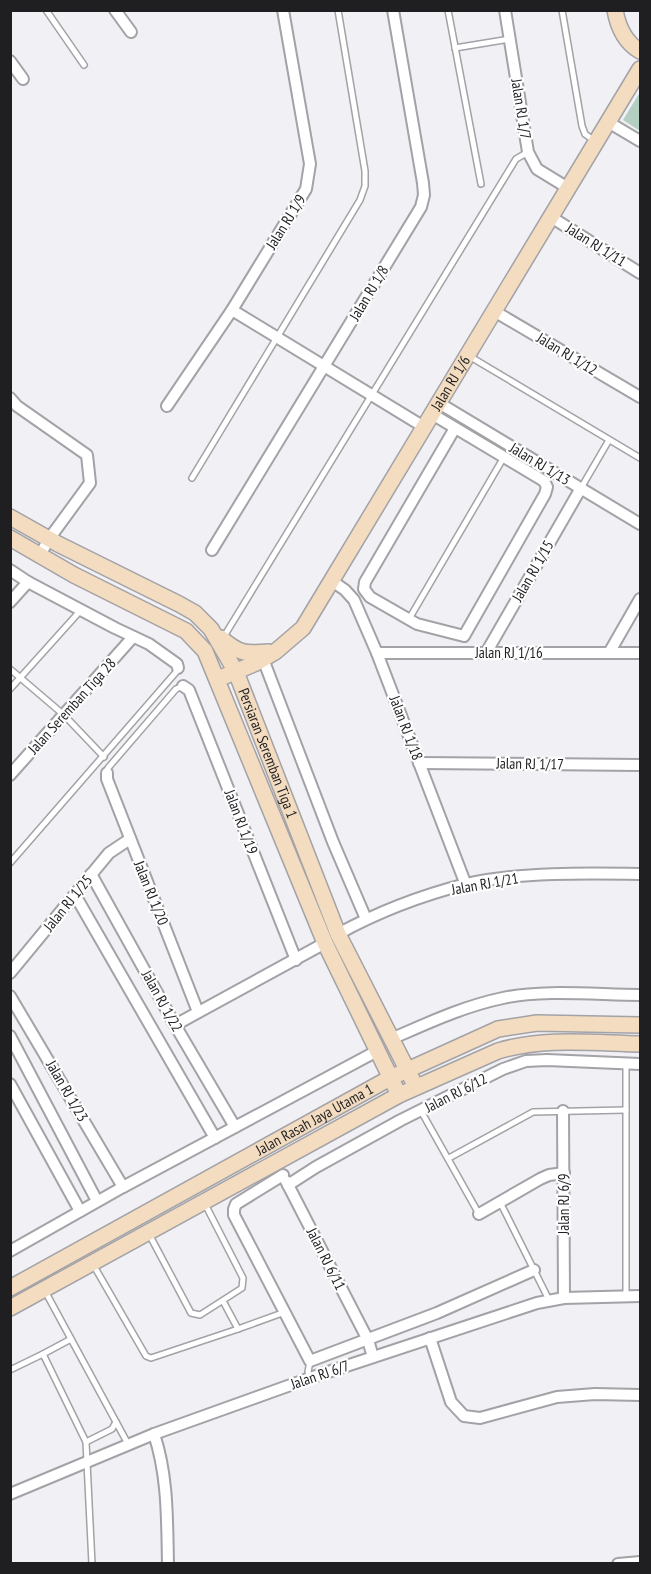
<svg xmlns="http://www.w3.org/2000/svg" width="651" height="1574" viewBox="0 0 651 1574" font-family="'PT Sans Narrow',sans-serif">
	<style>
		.green { fill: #b3cfc1 }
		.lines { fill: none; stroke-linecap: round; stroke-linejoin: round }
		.lane-casing { stroke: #a2a2a7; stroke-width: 8 }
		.street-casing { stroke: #a2a2a7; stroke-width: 14 }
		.secondary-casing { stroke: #a2a2a7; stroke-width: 18 }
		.lane { stroke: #fff; stroke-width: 5 }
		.street { stroke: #fff; stroke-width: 10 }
		.secondary { stroke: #f3dcc0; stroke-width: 15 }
		.labels { text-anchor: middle; stroke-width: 4.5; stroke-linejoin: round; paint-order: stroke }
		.street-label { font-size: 15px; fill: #1f1f21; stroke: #fefeff }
	</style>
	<rect width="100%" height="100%" fill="#f0f0f5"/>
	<polygon class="green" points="640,92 640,131 623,120"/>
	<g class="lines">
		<defs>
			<g id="lane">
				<polyline points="46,10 84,65"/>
				<polyline points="448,10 481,184"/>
				<polyline points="562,10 582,126 585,134 596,142"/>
				<polyline points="455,48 510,39"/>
				<polyline points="469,356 640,458"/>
				<polyline points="192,478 360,200 365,186 365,171 338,10"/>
				<polyline points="581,488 609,440"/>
				<polyline points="409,619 504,457"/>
				<polyline points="223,638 516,159 528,152"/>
				<polyline points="10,669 64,715 104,757"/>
				<polyline points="10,689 81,610"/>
				<polyline points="107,773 108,768 176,689 183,686"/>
				<polyline points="10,863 177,671 178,668"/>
				<polyline points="421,1111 479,1214"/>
				<polyline points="449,1158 533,1112 626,1110"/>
				<polyline points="500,1202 549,1300"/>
				<polyline points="149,1234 191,1313 200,1315 242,1288 243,1278 205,1204"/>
				<polyline points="94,1266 146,1356 151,1358 238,1329"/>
				<polyline points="45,1291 128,1444"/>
				<polyline points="626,1296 626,1064"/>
				<polyline points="223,1301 238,1329 285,1312"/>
				<polyline points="43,1354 71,1339"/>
				<polyline points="10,1370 43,1354 86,1442 92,1564"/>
				<polyline points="310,1378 308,1372 310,1361"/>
				<polyline points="86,1442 112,1429 116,1422"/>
			</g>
			<g id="street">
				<polyline points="115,10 131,32"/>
				<polyline points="505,10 528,152 537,169 568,188"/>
				<polyline points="10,61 23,79"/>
				<polyline points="608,122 640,141"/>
				<polyline points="551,217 640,273"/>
				<polyline points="232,310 424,427"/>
				<polyline points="494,311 640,397"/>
				<polyline points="10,398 17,406 87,455 90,483 49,539 40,555"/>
				<polyline points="439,403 640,524"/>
				<polyline points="167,406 232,310 306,189 310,164 283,10"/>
				<polyline points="432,414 544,481 547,487 545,494 464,636 417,624 370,597 364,589 365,582 455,428"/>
				<polyline points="212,550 421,207 424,195 423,183 393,10"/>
				<polyline points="10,570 28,582 115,628 149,644 177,664 178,668"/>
				<polyline points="332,581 345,590 354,600 377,653 466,885"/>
				<polyline points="10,602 28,582"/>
				<polyline points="377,653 640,653"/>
				<polyline points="486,653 581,488"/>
				<polyline points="609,653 640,599"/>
				<polyline points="263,659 333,842 366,919"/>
				<polyline points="183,686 189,690 296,960"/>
				<polyline points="419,763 640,765"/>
				<polyline points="107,773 107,779 198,1012"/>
				<polyline points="10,775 133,637"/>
				<polyline points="91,874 175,1025 235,1127"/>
				<polyline points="75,895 215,1138"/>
				<path d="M338,934C376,913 423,895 466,884C518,872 587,873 640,874"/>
				<polyline points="10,973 109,853 130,839"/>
				<polyline points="10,996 123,1187"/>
				<polyline points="175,1025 325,943"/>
				<polyline points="10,1036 97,1201"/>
				<path d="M391,1039C428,1023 464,1006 503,998C543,989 599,995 640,995"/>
				<polyline points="10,1084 80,1211"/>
				<polyline points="563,1111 564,1298"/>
				<polyline points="283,1175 236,1204 234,1209 234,1215 310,1361 437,1313 534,1270"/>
				<polyline points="286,1181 368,1340 373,1357"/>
				<polyline points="288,1185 316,1167 401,1120 503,1069 526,1061 547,1060 640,1064"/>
				<polyline points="479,1214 540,1179 549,1175 564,1173"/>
				<polyline points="10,1251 123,1187 377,1051"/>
				<polyline points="430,1338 451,1402 464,1416 480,1418 557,1397 595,1394 640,1395"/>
				<path d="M154,1434C168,1476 167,1519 168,1564"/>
				<polyline points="10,1494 154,1434 310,1378 537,1303 564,1298 640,1296"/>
				<polyline points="618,1564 640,1562"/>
			</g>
			<g id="secondary">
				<path d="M615,10C618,27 626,43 640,51"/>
				<path id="s1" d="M10,517L58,544L179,604L195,613L211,629L236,672L338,934L416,1087"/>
				<polyline points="10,538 74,575 186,631 205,651 325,943 399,1095"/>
				<path d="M221,638C239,654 246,654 269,652"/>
				<path id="s2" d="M218,679L256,663L275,652L303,628L640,69"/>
				<path id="s3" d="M10,1288L390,1078L498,1029L537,1023L640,1025"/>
				<path d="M10,1308L399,1095L498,1051C544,1037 593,1043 640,1044"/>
			</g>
		</defs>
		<use href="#lane" class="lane-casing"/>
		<use href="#street" class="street-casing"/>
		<use href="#secondary" class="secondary-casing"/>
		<use href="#lane" class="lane"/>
		<use href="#street" class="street"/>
		<use href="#secondary" class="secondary"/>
	</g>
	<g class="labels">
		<g class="street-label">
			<text transform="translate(521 109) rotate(81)" y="5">Jalan RJ 1/7</text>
			<text transform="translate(286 222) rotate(-58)" y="5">Jalan RJ 1/9</text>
			<text transform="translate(596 245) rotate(32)" y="5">Jalan RJ 1/11</text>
			<text transform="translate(369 293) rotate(-59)" y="5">Jalan RJ 1/8</text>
			<text transform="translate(567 354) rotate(31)" y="5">Jalan RJ 1/12</text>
			<text dy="5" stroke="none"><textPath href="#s2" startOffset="386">Jalan RJ 1/6</textPath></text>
			<text transform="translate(540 464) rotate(31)" y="5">Jalan RJ 1/13</text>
			<text transform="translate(533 571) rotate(-60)" y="5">Jalan RJ 1/15</text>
			<text x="509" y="658">Jalan RJ 1/16</text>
			<text transform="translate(72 706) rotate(-48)" y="5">Jalan Seremban Tiga 28</text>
			<text transform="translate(406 728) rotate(69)" y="5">Jalan RJ 1/18</text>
			<text dy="5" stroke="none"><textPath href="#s1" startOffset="368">Persiaran Seremban Tiga 1</textPath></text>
			<text transform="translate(530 764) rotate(1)" y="5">Jalan RJ 1/17</text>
			<text transform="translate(241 822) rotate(69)" y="5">Jalan RJ 1/19</text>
			<text transform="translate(485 884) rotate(-10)" y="5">Jalan RJ 1/21</text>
			<text transform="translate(151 893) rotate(68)" y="5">Jalan RJ 1/20</text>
			<text transform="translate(68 903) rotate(-51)" y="5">Jalan RJ 1/25</text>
			<text transform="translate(162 1001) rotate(61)" y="5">Jalan RJ 1/22</text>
			<text transform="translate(67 1091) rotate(60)" y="5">Jalan RJ 1/23</text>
			<text transform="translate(456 1093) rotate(-27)" y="5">Jalan RJ 6/12</text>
			<text dy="5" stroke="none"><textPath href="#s3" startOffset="348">Jalan Rasah Jaya Utama 1</textPath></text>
			<text transform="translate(564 1204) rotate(-90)" y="5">Jalan RJ 6/9</text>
			<text transform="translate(326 1259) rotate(63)" y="5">Jalan RJ 6/11</text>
			<text transform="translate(320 1375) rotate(-19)" y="5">Jalan RJ 6/7</text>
		</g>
	</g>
	<rect width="651" height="1574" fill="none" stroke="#1f1f21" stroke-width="24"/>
</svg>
